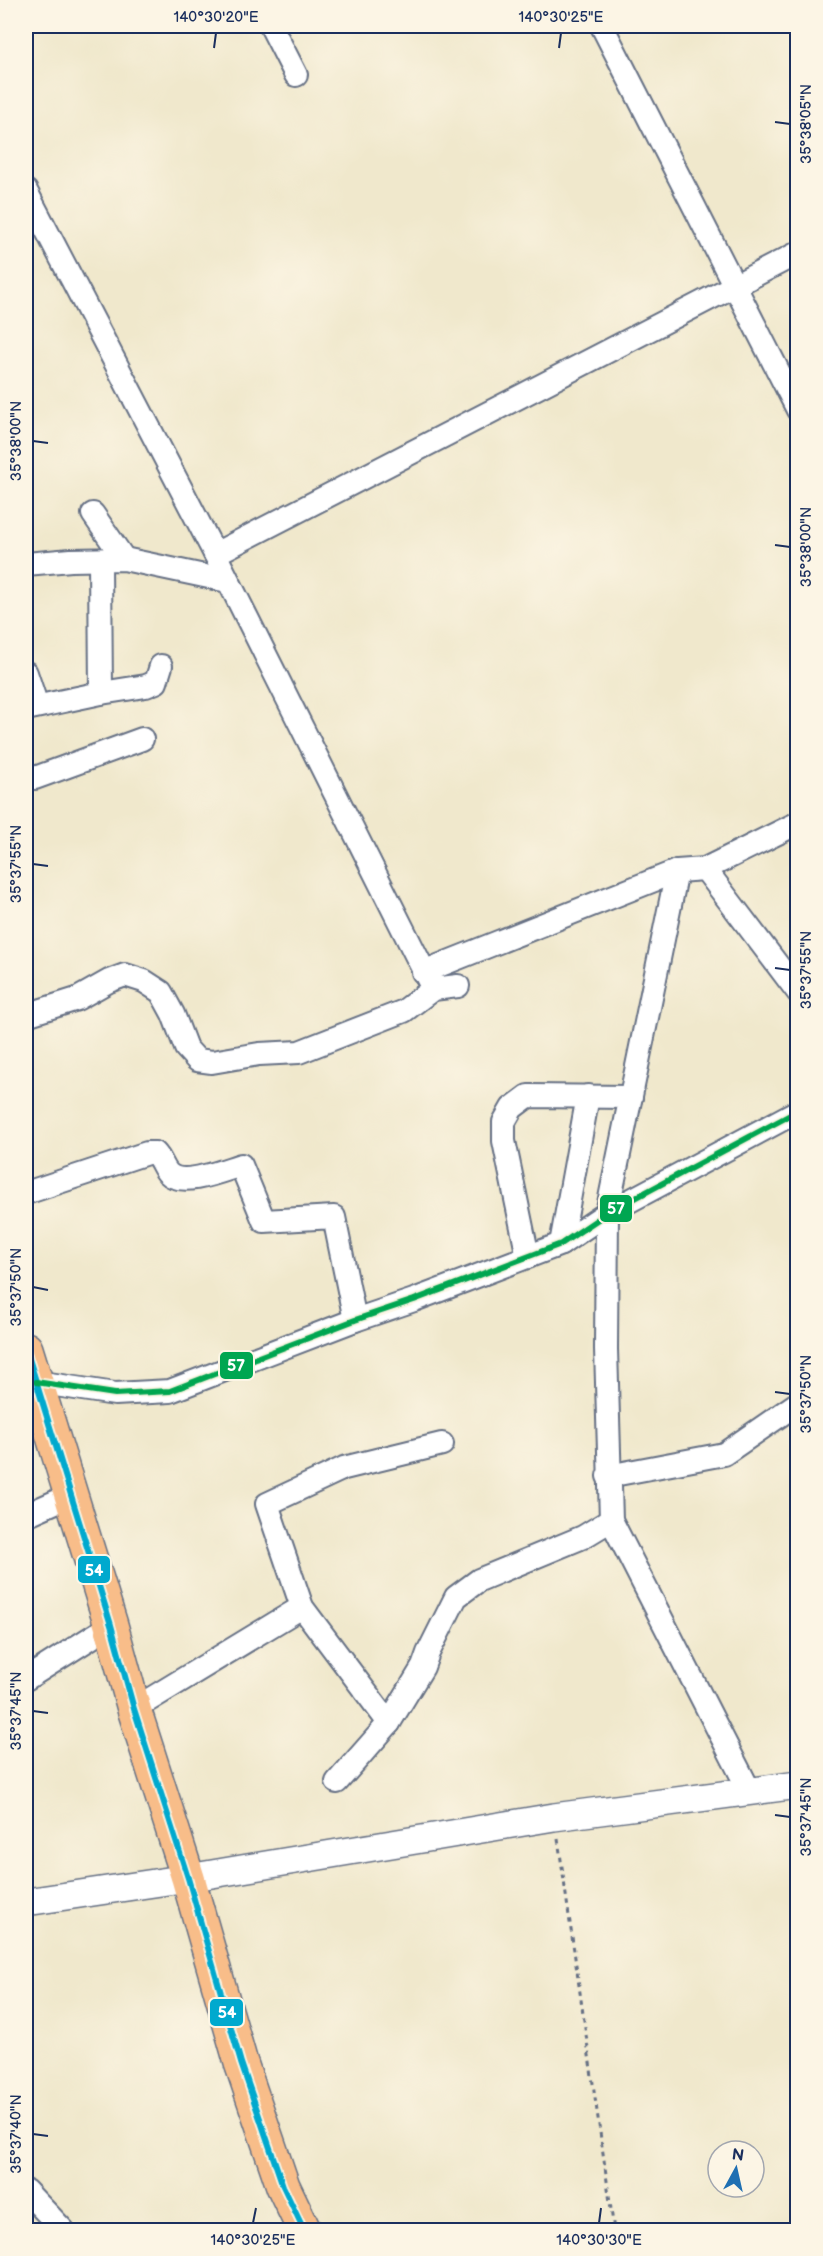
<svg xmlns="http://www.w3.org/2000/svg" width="823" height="2256" viewBox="0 0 823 2256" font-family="'Balsamiq Sans',sans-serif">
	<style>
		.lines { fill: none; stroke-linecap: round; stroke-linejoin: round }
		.minor-casing { stroke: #667084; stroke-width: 26 }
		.tertiary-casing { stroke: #667084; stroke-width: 30 }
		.primary-casing { stroke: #667084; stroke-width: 36 }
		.path { stroke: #667084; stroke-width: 3; stroke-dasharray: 4.5 4.5; stroke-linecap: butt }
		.minor { stroke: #fff; stroke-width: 22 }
		.tertiary { stroke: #fff; stroke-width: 27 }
		.primary { stroke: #f8bd89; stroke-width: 33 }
		.bus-1-casing { stroke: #fcf5e5; stroke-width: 10 }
		.bus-2-casing { stroke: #fcf5e5; stroke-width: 10 }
		.bus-1 { stroke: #00a9ce; stroke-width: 6 }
		.bus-2 { stroke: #00a651; stroke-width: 6 }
		.ticks { fill: none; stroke: #1b2f5e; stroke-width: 2 }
		.line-badge { stroke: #fcf5e5; stroke-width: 2 }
		.badge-label { font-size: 16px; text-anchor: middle; font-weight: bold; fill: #fff }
		.neatline { fill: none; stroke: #1b2f5e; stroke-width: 2 }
		.ticks-label { font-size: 15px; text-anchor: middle; fill: #1b2f5e }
	</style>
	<rect width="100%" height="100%" fill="#fcf5e5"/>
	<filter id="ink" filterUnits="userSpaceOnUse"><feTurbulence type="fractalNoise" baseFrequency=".0167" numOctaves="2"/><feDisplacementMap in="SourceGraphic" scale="12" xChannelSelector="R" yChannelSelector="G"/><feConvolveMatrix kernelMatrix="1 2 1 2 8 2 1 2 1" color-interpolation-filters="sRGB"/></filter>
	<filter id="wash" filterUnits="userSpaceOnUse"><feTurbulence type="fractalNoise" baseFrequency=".008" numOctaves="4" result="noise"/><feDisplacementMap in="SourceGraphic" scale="24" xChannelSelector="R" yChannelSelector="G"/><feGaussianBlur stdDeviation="1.35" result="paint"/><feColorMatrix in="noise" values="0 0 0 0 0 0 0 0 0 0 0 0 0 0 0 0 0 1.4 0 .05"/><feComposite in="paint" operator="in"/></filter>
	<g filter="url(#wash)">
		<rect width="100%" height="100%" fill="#f0e8cc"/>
	</g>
	<g filter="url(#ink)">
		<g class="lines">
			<defs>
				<g id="minor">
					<polyline points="271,26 296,75"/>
					<polyline points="602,26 798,410"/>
					<polyline points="26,191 215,554 433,989"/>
					<polyline points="93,514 124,559"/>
					<polyline points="215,554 798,253"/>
					<polyline points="100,560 101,693"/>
					<polyline points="26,564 71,560 124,559 228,581"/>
					<polyline points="26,673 37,706"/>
					<polyline points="26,709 101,693 146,686 156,682 161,666"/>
					<polyline points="26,775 35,778 142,739"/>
					<polyline points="705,869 798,992"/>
					<polyline points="677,871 607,1213 606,1349 611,1520 750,1792"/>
					<polyline points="423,972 677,871 705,869 798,823"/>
					<polyline points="26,1015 77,999 109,981 125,975 144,981 161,992 173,1014 186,1048 197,1060 212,1062 259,1054 299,1052 404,1011 433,989 458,986"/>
					<path d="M26,1193L147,1153H155C161,1159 163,1168 168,1173C182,1188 224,1170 241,1165L264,1221L334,1217L355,1320"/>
					<polyline points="561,1244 588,1096"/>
					<polyline points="528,1257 504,1141 504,1122 512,1108 528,1096 631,1097"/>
					<polyline points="36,1382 115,1394 170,1391 355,1320 414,1300 561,1244 607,1213 798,1111"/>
					<polyline points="608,1476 724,1454 798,1403"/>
					<polyline points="26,1515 71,1495"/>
					<polyline points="26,1679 111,1625"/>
					<polyline points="134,1709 302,1607"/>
					<polyline points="389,1723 302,1607 267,1504 344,1468 442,1444"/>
					<polyline points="337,1782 389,1723 423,1667 428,1653 456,1597 479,1580 583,1537 611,1520"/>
					<polyline points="26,2191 63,2230"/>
				</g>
				<polyline id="tertiary" points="26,1902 188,1878 554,1817 798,1785"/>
				<polyline id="primary" points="26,1349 111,1625 134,1709 188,1878 241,2063 283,2186 304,2230"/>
			</defs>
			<use href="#minor" class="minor-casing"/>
			<use href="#tertiary" class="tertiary-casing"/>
			<use href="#primary" class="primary-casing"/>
			<polyline class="path" points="558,1839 614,2230"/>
			<use href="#minor" class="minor"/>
			<use href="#tertiary" class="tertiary"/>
			<use href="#primary" class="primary"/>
			<defs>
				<polyline id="bus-1" points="26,1349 111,1625 134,1709 188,1878 241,2063 283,2186 304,2230"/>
				<polyline id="bus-2" points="36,1382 115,1394 170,1391 355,1320 414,1300 561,1244 607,1213 798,1111"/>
			</defs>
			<use href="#bus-1" class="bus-1-casing"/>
			<use href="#bus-2" class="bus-2-casing"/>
			<use href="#bus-1" class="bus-1"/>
			<use href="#bus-2" class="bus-2"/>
		</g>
	</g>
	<path class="ticks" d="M214,48L216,33M559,48L561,33M775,122L790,124M33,441L48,443M775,545L790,547M33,864L48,866M775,968L790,970M33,1287L48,1290M775,1392L790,1394M33,1711L48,1713M775,1815L790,1817M33,2134L48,2136M253,2223L256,2208M599,2223L601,2208"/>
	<g class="line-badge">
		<rect x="599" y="1194" width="34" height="29" rx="6" fill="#00a651"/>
		<rect x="219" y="1351" width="35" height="29" rx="6" fill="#00a651"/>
		<rect x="77" y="1555" width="34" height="29" rx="6" fill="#00a9ce"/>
		<rect x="209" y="1998" width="35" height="29" rx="6" fill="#00a9ce"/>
	</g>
	<g class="badge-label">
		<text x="616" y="1214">57</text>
		<text x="236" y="1371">57</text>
		<text x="94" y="1576">54</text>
		<text x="227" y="2018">54</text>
	</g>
	<rect width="823" height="2256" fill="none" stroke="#fcf5e5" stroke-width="66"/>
	<g transform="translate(736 2169) rotate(8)"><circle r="28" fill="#fcf5e5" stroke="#a2a6af" stroke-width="1.5"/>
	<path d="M0-4.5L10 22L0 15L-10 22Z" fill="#1f6fb2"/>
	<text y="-9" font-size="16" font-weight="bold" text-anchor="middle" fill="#1b2f5e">N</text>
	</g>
	<rect x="33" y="33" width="757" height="2190" class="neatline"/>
	<g class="ticks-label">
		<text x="216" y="22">140°30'20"E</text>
		<text x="561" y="22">140°30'25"E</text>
		<text transform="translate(806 124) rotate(-90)" y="5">35°38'05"N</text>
		<text transform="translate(16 441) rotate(-90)" y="5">35°38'00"N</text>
		<text transform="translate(806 547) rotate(-90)" y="5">35°38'00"N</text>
		<text transform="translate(16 864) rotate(-90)" y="5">35°37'55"N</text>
		<text transform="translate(806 970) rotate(-90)" y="5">35°37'55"N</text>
		<text transform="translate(16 1287) rotate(-90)" y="5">35°37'50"N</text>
		<text transform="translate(806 1394) rotate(-90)" y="5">35°37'50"N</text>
		<text transform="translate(16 1711) rotate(-90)" y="5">35°37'45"N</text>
		<text transform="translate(806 1817) rotate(-90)" y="5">35°37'45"N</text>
		<text transform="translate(16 2134) rotate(-90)" y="5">35°37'40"N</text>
		<text x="253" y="2245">140°30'25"E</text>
		<text x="599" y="2245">140°30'30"E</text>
	</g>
</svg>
